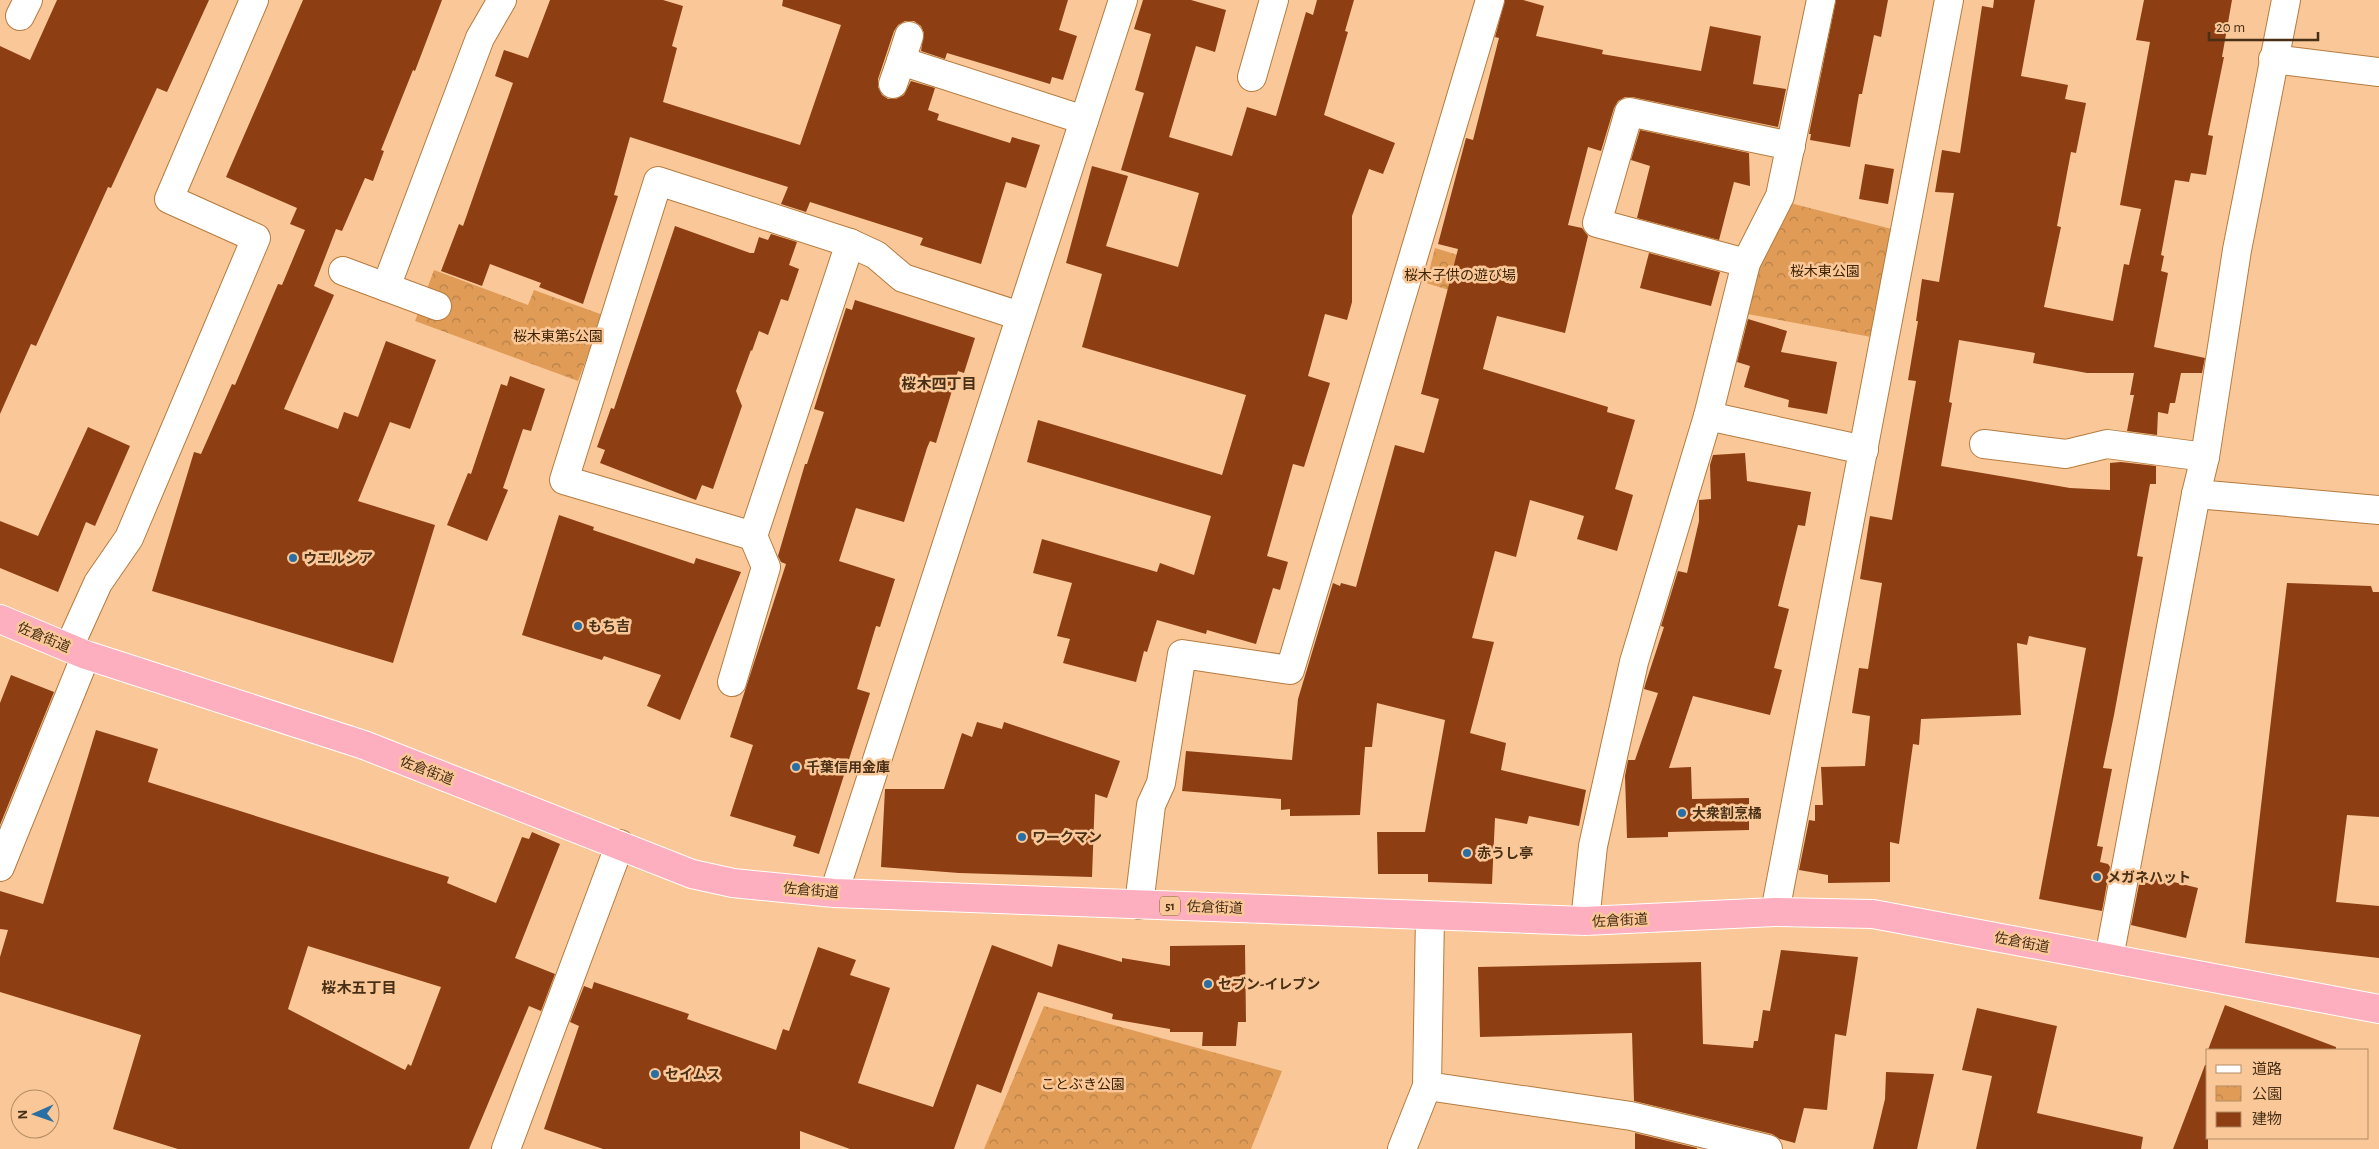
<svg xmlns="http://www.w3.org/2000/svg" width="2379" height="1149" viewBox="0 0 2379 1149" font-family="'Alegreya Sans','Noto Sans JP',sans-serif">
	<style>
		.park { fill: url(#park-crowns) }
		.building { fill: #8d3e13; fill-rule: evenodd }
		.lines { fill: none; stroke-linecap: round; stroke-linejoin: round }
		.minor-casing { stroke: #b57b3f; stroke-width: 30 }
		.highway-casing { stroke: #fff; stroke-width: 30 }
		.minor { stroke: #fff; stroke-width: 28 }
		.highway { stroke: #fdaebf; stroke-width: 28 }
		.poi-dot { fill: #296fa4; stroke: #fac898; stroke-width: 2 }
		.labels { text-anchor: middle; stroke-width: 5; stroke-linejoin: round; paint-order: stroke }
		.shield { fill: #fac898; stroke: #7d5d3d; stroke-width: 1 }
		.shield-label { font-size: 12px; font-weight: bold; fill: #482f16 }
		.park-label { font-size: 14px; fill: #3d2202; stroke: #fac898 }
		.poi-label { font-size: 14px; font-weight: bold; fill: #482f16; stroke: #fac898; text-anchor: start }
		.street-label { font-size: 14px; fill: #482f16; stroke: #fac898 }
		.neighbourhood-label { font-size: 15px; font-weight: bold; fill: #482f16; stroke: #fac898 }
	</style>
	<defs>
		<pattern id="park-crowns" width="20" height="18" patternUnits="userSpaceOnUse" patternTransform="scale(1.25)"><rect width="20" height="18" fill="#e09c57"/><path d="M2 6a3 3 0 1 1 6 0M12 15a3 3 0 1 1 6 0" fill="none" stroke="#b88047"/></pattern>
	</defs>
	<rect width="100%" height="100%" fill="#fac898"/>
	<g class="park">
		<polygon points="1786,202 1892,229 1871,337 1742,313"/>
		<polygon points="1435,248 1520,274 1511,309 1426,283"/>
		<polygon points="434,270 528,305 534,290 603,315 578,381 415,321"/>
		<polygon points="1044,1006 1282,1071 1251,1149 984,1149"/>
	</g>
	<g class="building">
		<polygon points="57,0 209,0 167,92 157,88 111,188 108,187 36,346 31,344 0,414 0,46 30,60"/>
		<polygon points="303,0 442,0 415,71 413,70 381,150 384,151 373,181 365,178 342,231 336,229 314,286 334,295 284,409 338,429 344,412 358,417 386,341 436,360 410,429 390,422 358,501 435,525 393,663 152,591 194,452 201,454 232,384 235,385 278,284 282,285 305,230 290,224 297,208 226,177"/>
		<polygon points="550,0 663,0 683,6 672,46 677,48 663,102 800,145 841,25 782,6 783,0 1068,0 1059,30 1077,36 1063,80 1052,77 1050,84 947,53 945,59 921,51 924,33 921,26 914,21 905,21 898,25 894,31 878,79 878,87 882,95 888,99 896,99 904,95 911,81 935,88 928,110 939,114 937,120 1010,143 1012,137 1040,145 1026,188 1006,182 981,264 920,245 923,238 810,202 806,212 781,204 788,187 630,137 614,195 618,196 583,304 539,287 541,283 490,264 482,286 441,271 459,224 463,226 513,83 495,76 504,50 528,58"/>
		<polygon points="1143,0 1191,0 1226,10 1215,52 1196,46 1169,137 1232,156 1247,107 1276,116 1306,12 1313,15 1317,0 1354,0 1345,31 1348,32 1324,115 1395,143 1383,174 1369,169 1352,216 1352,302 1347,320 1325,314 1308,376 1330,383 1304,467 1293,464 1267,556 1288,562 1280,590 1273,588 1256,644 1207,630 1206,634 1157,620 1147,652 1144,651 1136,682 1063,663 1070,639 1057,636 1072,583 1033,573 1042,539 1157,572 1160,563 1194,575 1211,516 1027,462 1038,420 1222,475 1246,395 1082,347 1102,274 1066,263 1092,166 1128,176 1106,246 1178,267 1199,193 1121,170 1144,93 1135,90 1151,34 1134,29"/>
		<polygon points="1505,0 1523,0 1544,6 1536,36 1603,50 1602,54 1701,71 1710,26 1761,36 1753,84 1786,89 1778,127 1632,97 1625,97 1618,101 1614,108 1601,151 1588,147 1568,225 1582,228 1588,236 1565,333 1497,316 1483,369 1608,407 1607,412 1635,420 1615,489 1633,495 1617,551 1577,539 1584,516 1530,500 1516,557 1495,551 1472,638 1494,642 1470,733 1506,743 1501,770 1586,790 1579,826 1529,816 1527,824 1495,818 1492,884 1428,882 1428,874 1378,874 1377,832 1425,832 1445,720 1377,703 1372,747 1365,747 1360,815 1290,816 1290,809 1281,810 1281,799 1182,791 1186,751 1292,760 1298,699 1333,583 1340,586 1341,583 1356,587 1395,445 1424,453 1439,399 1421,394 1458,249 1438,244 1466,138 1473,140 1499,38 1495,37"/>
		<polygon points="1836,0 1888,0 1881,37 1874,35 1862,94 1859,94 1850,147 1810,140 1811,134 1809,134"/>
		<polygon points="1994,0 2035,0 2021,76 2068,85 2065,99 2086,103 2076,153 2071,152 2057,226 2061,227 2044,307 2113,321 2124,264 2129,265 2141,209 2120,205 2150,42 2136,40 2144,0 2232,0 2222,57 2224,57 2208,135 2213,136 2206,175 2191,173 2189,182 2175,180 2161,255 2164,256 2161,271 2168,273 2154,347 2205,358 2202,373 2181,373 2175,403 2170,403 2168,414 2158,412 2157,435 2127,431 2134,395 2130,395 2134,373 2087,373 2033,363 2035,353 1959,340 1949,402 1952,403 1941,466 2070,488 2110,490 2110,463 2121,462 2156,466 2156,484 2150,484 2137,556 2143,557 2114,715 2103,768 2112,769 2097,846 2103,847 2100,862 2108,864 2110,867 2102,911 2039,899 2086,648 2029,636 2027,645 2017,643 2021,715 1921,719 1919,745 1913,744 1899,844 1890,842 1890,882 1828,883 1828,875 1799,870 1809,820 1815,821 1815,805 1823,805 1821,767 1865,766 1870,716 1852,713 1859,668 1868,669 1882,583 1860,579 1870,516 1892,520 1916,381 1908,380 1918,321 1916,321 1922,279 1939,282 1954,193 1935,192 1942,150 1960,153 1982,6 1993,8"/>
		<polygon points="1640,130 1749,153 1750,186 1734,182 1719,240 1637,218 1650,166 1631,160"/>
		<polygon points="1865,164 1894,169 1888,204 1859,199"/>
		<polygon points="675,226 750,253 754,253 759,237 768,240 771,234 797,242 789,265 799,269 788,301 781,299 768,335 759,331 752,351 751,350 736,391 742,406 713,489 702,485 696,500 600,463 605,450 597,447 611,408 614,409"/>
		<polygon points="1649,253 1720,272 1711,306 1640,288"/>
		<polygon points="855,300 975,338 964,373 958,371 936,443 930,441 927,448 904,522 856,508 839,561 895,579 880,627 876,626 857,689 870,693 819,854 793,846 796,836 730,816 753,745 730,737 786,564 781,562 778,556 805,464 807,464 824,412 814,409 846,308 852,310"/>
		<polygon points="1748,319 1787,331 1781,352 1837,362 1827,414 1788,407 1789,400 1744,387 1750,366 1737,362"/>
		<polygon points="510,376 545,389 531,431 523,429 503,488 508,490 487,541 447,525 468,473 471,474 501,384 507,386"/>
		<polygon points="88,427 130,446 95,526 86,522 58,592 0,568 0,521 38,536"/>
		<polygon points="1745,453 1747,481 1811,492 1805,526 1798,525 1778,606 1789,609 1774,668 1782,670 1770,715 1693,696 1669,768 1691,767 1692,799 1749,798 1749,830 1668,832 1668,837 1627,838 1625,776 1628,760 1635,760 1658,693 1644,689 1646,682 1664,627 1661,626 1678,571 1687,573 1699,521 1699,500 1711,499 1710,465 1713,455"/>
		<polygon points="559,515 594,527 593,530 694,564 696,558 741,572 680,720 647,706 661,675 604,656 602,660 522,635"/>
		<polygon points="2287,583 2371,586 2373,592 2379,592 2379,817 2347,815 2336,902 2379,906 2379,958 2245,943"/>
		<polygon points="11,675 54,692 0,825 0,703"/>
		<polygon points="977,722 1002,729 1004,722 1120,761 1107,798 1095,794 1092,877 959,873 881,867 885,789 944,789 962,733 972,737"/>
		<path d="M96,730L158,749L148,782L449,877L447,883L496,903L522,837L529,839L532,832L560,844L515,958L555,974L541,1011L529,1006L469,1149H178L113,1129L141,1035L0,992V957L8,930L0,929V891L43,904ZM308,946L441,987L411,1066L408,1064L405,1070L288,1009Z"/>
		<polygon points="2141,874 2198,888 2186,938 2131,925"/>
		<polygon points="1058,944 1122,962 1122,958 1170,966 1170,946 1245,945 1246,1022 1238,1022 1236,1046 1202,1046 1203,1032 1170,1032 1170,1029 1112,1019 1113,1014 1038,992 1001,1093 977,1084 954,1149 850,1149 800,1131 800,1149 603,1149 544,1129 579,1026 570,1022 584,986 592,989 594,982 689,1014 687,1019 776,1050 783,1029 789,1031 818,947 856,960 850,975 890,988 858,1083 933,1107 992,945 1052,967"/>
		<polygon points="1781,950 1858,957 1846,1036 1835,1034 1827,1110 1804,1108 1795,1143 1780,1139 1772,1134 1634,1101 1632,1033 1480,1037 1478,967 1701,962 1703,1044 1753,1048 1754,1041 1758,1041 1763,1010 1770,1011"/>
		<polygon points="2225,1005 2336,1047 2336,1050 2208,1050"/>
		<polygon points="1977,1008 2057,1026 2037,1113 2143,1137 2141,1149 1976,1149 1992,1076 1962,1070"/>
		<polygon points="2205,1065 2208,1065 2208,1149 2173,1149"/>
		<polygon points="1886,1072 1934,1074 1917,1149 1873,1149 1885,1099"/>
		<polygon points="1635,1133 1697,1148 1697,1149 1635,1149"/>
	</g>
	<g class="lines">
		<defs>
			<g id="minor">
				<polyline points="20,16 28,0"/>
				<polyline points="2273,59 2379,72"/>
				<polyline points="901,61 909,36"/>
				<polyline points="1252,77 1274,0"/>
				<polyline points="893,84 901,61 1084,120"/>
				<polyline points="1746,263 1597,223 1629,112 1791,146"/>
				<polyline points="343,271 437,306"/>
				<polyline points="386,287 480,38 502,0"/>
				<polyline points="1708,416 1864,450"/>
				<polyline points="1984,444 2066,454 2107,444 2205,457"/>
				<polyline points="2196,494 2379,510"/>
				<polyline points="753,536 564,480 658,181 850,243 876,255 903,278 1020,316"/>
				<polyline points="69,647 98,583 129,538 256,238 169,199 254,0"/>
				<polyline points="732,682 766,567 753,536 850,243"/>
				<polyline points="0,867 86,655"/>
				<path d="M834,893C933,596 1026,297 1123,0"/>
				<polyline points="1139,905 1151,805 1161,783 1182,654 1290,670 1490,0"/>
				<polyline points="1775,912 1949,0"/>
				<polyline points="1585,921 1593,846 1634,662 1708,416 1746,263 1780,196 1821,0"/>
				<polyline points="2109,958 2196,494 2205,457 2237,250 2286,0"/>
				<polyline points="1427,1086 1631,1116 1768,1149"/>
				<polyline points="506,1149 620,844"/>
				<polyline points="1402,1149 1427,1086 1430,916"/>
			</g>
			<polyline id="highway" points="0,619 86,655 364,745 692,874 733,883 834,893 1585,921 1775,912 1873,914 2379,1009"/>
		</defs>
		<use href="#minor" class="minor-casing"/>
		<use href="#highway" class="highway-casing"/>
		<use href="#minor" class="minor"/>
		<use href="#highway" class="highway"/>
	</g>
	<g class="poi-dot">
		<circle cx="293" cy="558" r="5"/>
		<circle cx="578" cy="626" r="5"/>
		<circle cx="796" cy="767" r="5"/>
		<circle cx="1682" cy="813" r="5"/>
		<circle cx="1022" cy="837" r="5"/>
		<circle cx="1467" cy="853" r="5"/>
		<circle cx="2097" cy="877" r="5"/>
		<circle cx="1208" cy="984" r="5"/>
		<circle cx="655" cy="1074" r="5"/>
	</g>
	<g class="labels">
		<rect class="shield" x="1160" y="896.5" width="20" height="19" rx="4"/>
		<g class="shield-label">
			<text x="1170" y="910">51</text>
		</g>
		<g class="park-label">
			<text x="1825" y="276">桜木東公園</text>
			<text x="1460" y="280">桜木子供の遊び場</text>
			<text x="558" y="341">桜木東第5公園</text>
			<text x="1083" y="1089">ことぶき公園</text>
		</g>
		<g class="poi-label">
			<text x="303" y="563">ウエルシア</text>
			<text x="588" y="631">もち吉</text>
			<text x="806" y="772">千葉信用金庫</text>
			<text x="1692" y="818">大衆割烹橘</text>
			<text x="1032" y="842">ワークマン</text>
			<text x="1477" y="858">赤うし亭</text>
			<text x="2107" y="882">メガネハット</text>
			<text x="1218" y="989">セブン-イレブン</text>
			<text x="665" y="1079">セイムス</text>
		</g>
		<g class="street-label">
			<text transform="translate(44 637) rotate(23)" y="5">佐倉街道</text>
			<text transform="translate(427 770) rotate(21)" y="5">佐倉街道</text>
			<text transform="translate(811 890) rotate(5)" y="5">佐倉街道</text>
			<text transform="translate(1215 907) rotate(2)" y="5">佐倉街道</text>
			<text transform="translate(1620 920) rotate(-3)" y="5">佐倉街道</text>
			<text transform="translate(2022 942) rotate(11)" y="5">佐倉街道</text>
		</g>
		<g class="neighbourhood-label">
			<text x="939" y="389">桜木四丁目</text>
			<text x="359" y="993">桜木五丁目</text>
		</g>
	</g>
	<rect x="2206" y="1049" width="162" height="90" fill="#fac898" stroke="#b38b64"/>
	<rect x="2216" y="1065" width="25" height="8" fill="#ffffff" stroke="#b38b64"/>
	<text x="2252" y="1074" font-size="15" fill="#482f16">道路</text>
	<rect x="2216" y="1086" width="25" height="15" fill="url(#park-crowns)" stroke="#b38b64"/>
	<text x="2252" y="1099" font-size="15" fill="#482f16">公園</text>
	<rect x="2216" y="1112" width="25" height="15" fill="#8d3e13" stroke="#b38b64"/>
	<text x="2252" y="1124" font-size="15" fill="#482f16">建物</text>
	<g transform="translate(35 1114) rotate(268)"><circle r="24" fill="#fac898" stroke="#b38b64"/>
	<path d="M0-4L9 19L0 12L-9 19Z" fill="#296fa4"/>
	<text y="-8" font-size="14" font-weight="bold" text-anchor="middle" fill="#482f16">N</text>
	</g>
	<path d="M2209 32v8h109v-8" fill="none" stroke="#482f16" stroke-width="2.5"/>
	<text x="2216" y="32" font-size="15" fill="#482f16" stroke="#fac898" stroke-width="4" paint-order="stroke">20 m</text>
</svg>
